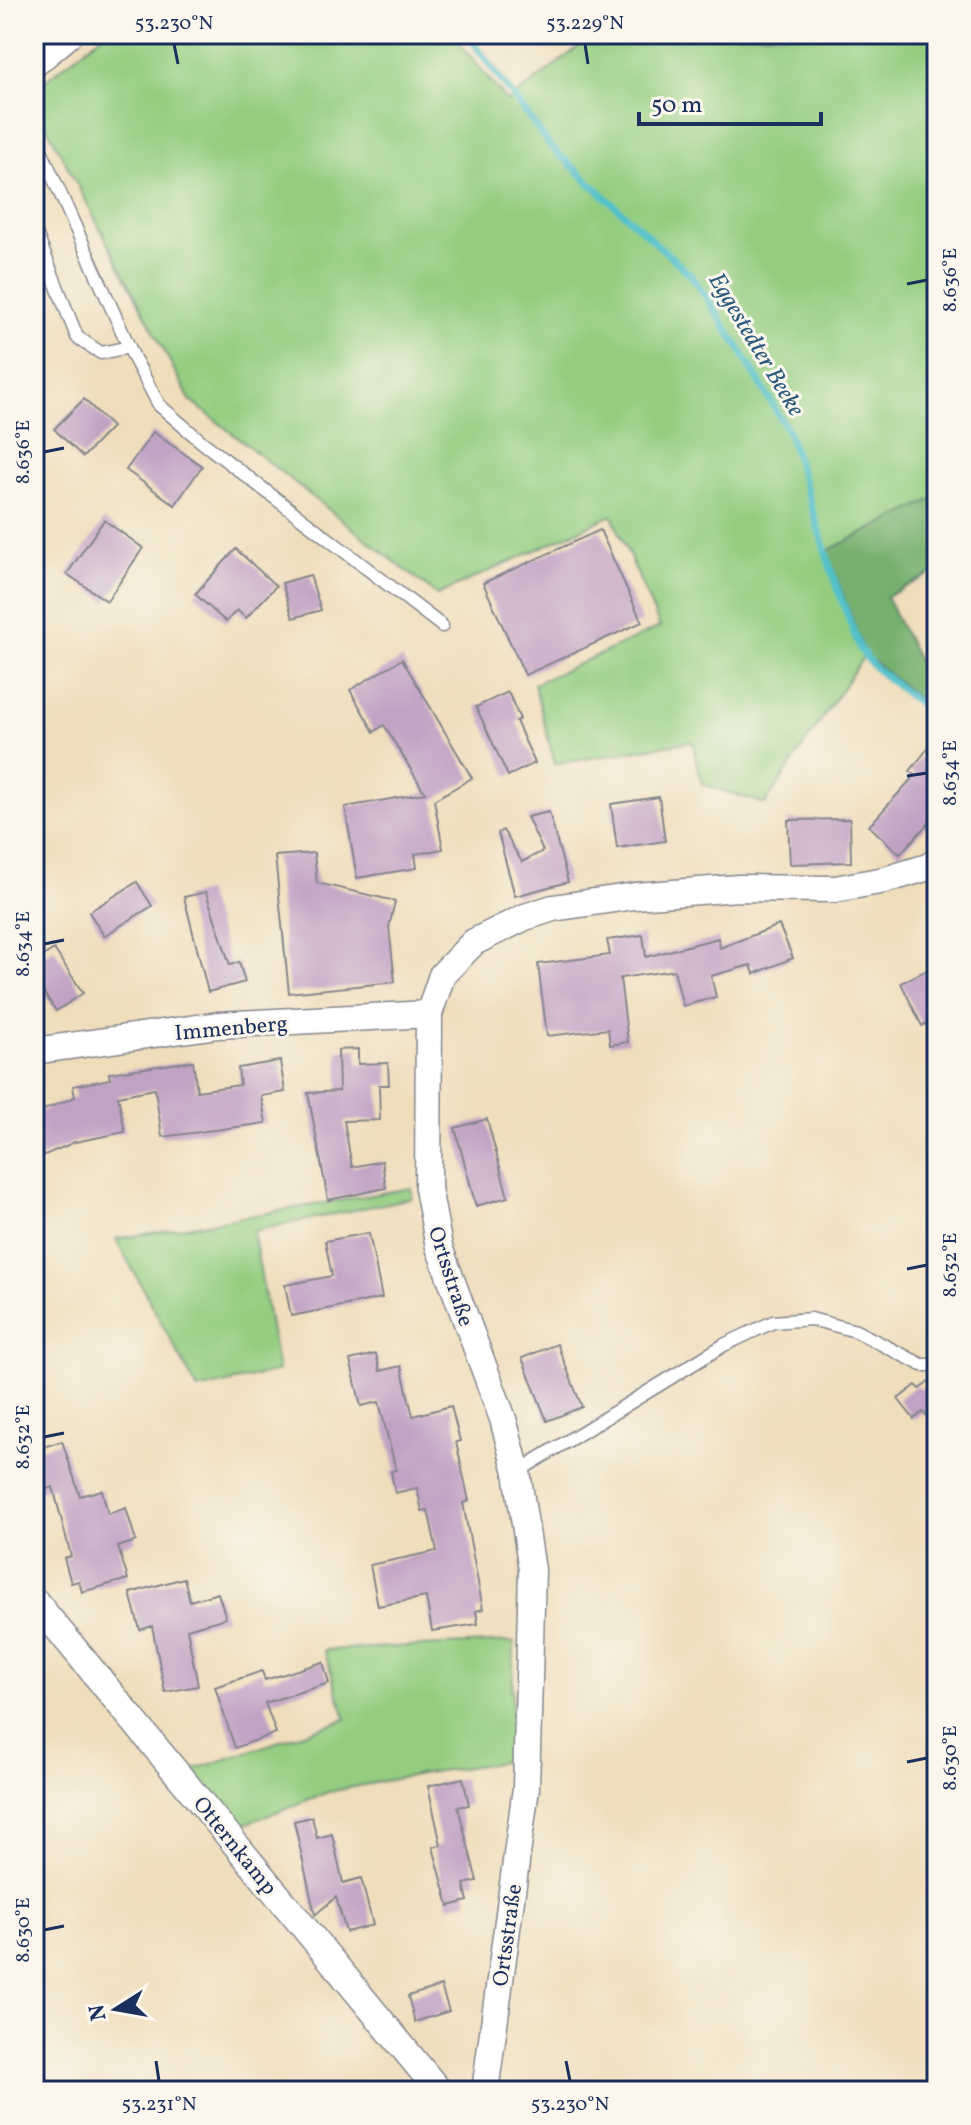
<svg xmlns="http://www.w3.org/2000/svg" width="971" height="2125" viewBox="0 0 971 2125" font-family="Vollkorn,serif">
	<style>
		.green { fill: #94cd80; stroke: #587e6f; stroke-width: 2 }
		.forest { fill: #77b06e; stroke: #497066; stroke-width: 2 }
		.lines { fill: none; stroke-linecap: round; stroke-linejoin: round }
		.stream { stroke: #52c0ca; stroke-width: 7 }
		.building { fill: #c1a1c4 }
		.lane-casing { stroke: #85868c; stroke-width: 15 }
		.street-casing { stroke: #85868c; stroke-width: 29 }
		.lane { stroke: #fff; stroke-width: 12 }
		.street { stroke: #fff; stroke-width: 26 }
		.ticks { fill: none; stroke: #1b2f5e; stroke-width: 3 }
		.labels { text-anchor: middle; stroke-width: 6; stroke-linejoin: round; paint-order: stroke }
		.street-label { font-size: 22px; fill: #1b2f5e; stroke: #fbf7ec }
		.water-label { font-size: 24px; font-style: italic; fill: #2c5a7e; stroke: #fbf7ec }
		.neatline { fill: none; stroke: #1b2f5e; stroke-width: 3 }
		.ticks-label { font-size: 20px; text-anchor: middle; fill: #1b2f5e }
	</style>
	<rect width="100%" height="100%" fill="#fbf7ec"/>
	<filter id="ink" filterUnits="userSpaceOnUse"><feTurbulence type="fractalNoise" baseFrequency=".0125" numOctaves="2"/><feDisplacementMap in="SourceGraphic" scale="16" xChannelSelector="R" yChannelSelector="G"/><feConvolveMatrix kernelMatrix="1 2 1 2 8 2 1 2 1" color-interpolation-filters="sRGB"/></filter>
	<filter id="wash" filterUnits="userSpaceOnUse"><feTurbulence type="fractalNoise" baseFrequency=".006" numOctaves="4" result="noise"/><feDisplacementMap in="SourceGraphic" scale="32" xChannelSelector="R" yChannelSelector="G"/><feGaussianBlur stdDeviation="1.8" result="paint"/><feColorMatrix in="noise" values="0 0 0 0 0 0 0 0 0 0 0 0 0 0 0 0 0 1.4 0 .05"/><feComposite in="paint" operator="in"/></filter>
	<g filter="url(#wash)">
		<rect width="100%" height="100%" fill="#efddbb"/>
		<g class="green">
			<polygon points="103,34 452,34 508,102 595,34 937,34 937,497 827,551 865,654 765,804 702,784 692,741 555,764 534,684 660,627 612,515 437,595 190,400 34,102 34,90"/>
			<polygon points="412,1188 412,1198 253,1231 278,1371 198,1390 116,1239"/>
			<polygon points="514,1642 510,1761 425,1773 328,1792 235,1828 190,1771 346,1719 324,1650"/>
		</g>
		<polygon class="forest" points="937,497 937,571 886,597 937,698 937,714 865,654 827,551"/>
		<g class="lines">
			<polyline class="stream" points="467,34 550,146 692,276 740,349 788,431 835,582 860,649 873,666 937,719"/>
		</g>
		<g id="blocks">
			<g class="building">
				<polygon points="84,399 112,427 83,457 54,429"/>
				<polygon points="153,432 202,466 175,505 126,470"/>
				<polygon points="104,520 143,548 107,601 67,574"/>
				<polygon points="600,530 642,622 525,675 483,583"/>
				<polygon points="236,549 276,586 246,618 237,610 226,622 195,594"/>
				<polygon points="310,575 321,610 293,618 282,583"/>
				<polygon points="402,659 472,778 434,800 443,849 415,854 417,868 357,878 345,807 425,793 384,725 374,732 350,690"/>
				<polygon points="508,692 520,719 516,721 535,763 508,776 476,707"/>
				<polygon points="937,737 937,814 900,854 869,826 915,775 910,771"/>
				<polygon points="659,797 665,841 617,848 611,804"/>
				<polygon points="549,812 568,882 515,896 498,833 503,830 522,862 543,851 527,817"/>
				<polygon points="850,819 851,862 790,864 788,820"/>
				<polygon points="314,853 317,883 395,901 389,927 395,982 289,993 275,856"/>
				<polygon points="137,882 152,906 104,936 89,912"/>
				<polygon points="206,892 230,965 239,962 245,982 208,992 184,897"/>
				<polygon points="779,925 793,958 754,974 751,965 711,976 716,997 683,1006 674,970 620,978 628,1042 610,1045 608,1029 547,1036 538,964 610,955 607,940 643,935 646,957 718,938 720,948"/>
				<polygon points="54,949 83,993 56,1011 34,978 34,962"/>
				<polygon points="937,965 937,1018 922,1026 901,983"/>
				<polygon points="358,1049 358,1064 388,1063 389,1085 379,1085 380,1120 344,1121 352,1167 382,1161 386,1188 328,1200 308,1093 339,1091 338,1050"/>
				<polygon points="193,1061 197,1091 240,1085 238,1068 280,1061 285,1092 261,1096 266,1123 162,1137 155,1089 118,1096 125,1132 75,1142 40,1157 34,1141 34,1114 75,1097 73,1086 110,1079 109,1073"/>
				<polygon points="487,1119 508,1197 476,1206 455,1128"/>
				<polygon points="369,1233 382,1298 291,1316 285,1285 332,1276 325,1241"/>
				<polygon points="557,1344 582,1407 547,1421 522,1358"/>
				<polygon points="376,1354 380,1371 401,1366 413,1416 451,1406 460,1441 456,1442 469,1501 463,1503 483,1609 476,1611 478,1624 432,1631 426,1597 378,1606 370,1565 437,1551 428,1510 422,1511 417,1488 395,1493 391,1471 396,1470 379,1402 361,1406 350,1360"/>
				<polygon points="937,1375 937,1429 923,1412 914,1419 898,1399 916,1385 920,1389"/>
				<polygon points="62,1441 80,1496 102,1490 108,1514 126,1508 136,1541 118,1547 128,1579 82,1592 79,1581 71,1583 64,1558 71,1556 53,1487 34,1493 34,1450"/>
				<polygon points="184,1578 190,1601 218,1593 226,1618 187,1629 198,1686 165,1692 152,1626 140,1630 130,1593"/>
				<polygon points="323,1662 329,1683 265,1703 276,1733 235,1748 215,1687 262,1671 265,1680"/>
				<polygon points="463,1778 469,1805 458,1807 477,1881 464,1884 468,1901 449,1906 433,1847 441,1845 428,1786"/>
				<polygon points="312,1817 317,1838 332,1834 343,1883 361,1878 373,1925 346,1932 336,1897 315,1915 294,1821"/>
				<polygon points="441,1986 449,2011 415,2022 408,1996"/>
			</g>
		</g>
	</g>
	<g filter="url(#ink)">
		<use href="#blocks" fill-opacity="0" stroke="#85868c" stroke-width="2"/>
		<g class="lines">
			<defs>
				<g id="lane">
					<polyline points="34,135 134,358 159,405 202,442 442,626"/>
					<polyline points="34,189 43,154"/>
					<polyline points="34,228 77,337 101,353 129,347"/>
					<polyline points="517,1472 724,1345 773,1322 811,1319 856,1331 922,1365 937,1365"/>
				</g>
				<g id="street">
					<polyline points="34,64 70,34"/>
					<polyline points="34,1051 218,1025 429,1014"/>
					<polyline points="34,1600 439,2091"/>
					<polyline points="485,2091 526,1788 532,1570 517,1472 503,1419 439,1247 428,1188 429,1014 442,975 474,942 525,917 553,908 635,896 738,888 835,889 885,880 928,867 937,861"/>
				</g>
			</defs>
			<use href="#lane" class="lane-casing"/>
			<use href="#street" class="street-casing"/>
			<use href="#lane" class="lane"/>
			<use href="#street" class="street"/>
		</g>
	</g>
	<path class="ticks" d="M174,44L178,64M585,44L588,64M907,284L927,280M44,452L64,448M907,776L927,773M44,944L64,940M907,1269L927,1265M44,1437L64,1433M907,1762L927,1758M44,1930L64,1926M156,2061L159,2081M566,2061L570,2081"/>
	<g class="labels">
		<g class="street-label">
			<text transform="translate(231 1027) rotate(-5)" y="8">Immenberg</text>
			<text transform="translate(452 1276) rotate(72)" y="8">Ortsstraße</text>
			<text transform="translate(236 1845) rotate(51)" y="8">Otternkamp</text>
			<text transform="translate(506 1935) rotate(-82)" y="8">Ortsstraße</text>
		</g>
		<g class="water-label">
			<text transform="translate(757 344) rotate(59)" y="8">Eggestedter Beeke</text>
		</g>
	</g>
	<rect width="971" height="2125" fill="none" stroke="#fbf7ec" stroke-width="88"/>
	<g transform="translate(116 2009) rotate(259)" stroke="#fbf7ec" stroke-width="6" paint-order="stroke">
	<path d="M0-6L14 30L0 20L-14 30Z" fill="#1b2f5e"/>
	<text y="-12" font-size="22" font-weight="bold" text-anchor="middle" fill="#1b2f5e">N</text>
	</g>
	<path d="M639 112v12h182v-12" fill="none" stroke="#1b2f5e" stroke-width="4"/>
	<text x="651" y="112" font-size="24" fill="#1b2f5e" stroke="#fbf7ec" stroke-width="6" paint-order="stroke">50 m</text>
	<rect x="44" y="44" width="883" height="2037" class="neatline"/>
	<g class="ticks-label">
		<text x="174" y="29">53.230°N</text>
		<text x="585" y="29">53.229°N</text>
		<text transform="translate(949 280) rotate(-90)" y="7">8.636°E</text>
		<text transform="translate(22 452) rotate(-90)" y="7">8.636°E</text>
		<text transform="translate(949 773) rotate(-90)" y="7">8.634°E</text>
		<text transform="translate(22 944) rotate(-90)" y="7">8.634°E</text>
		<text transform="translate(949 1265) rotate(-90)" y="7">8.632°E</text>
		<text transform="translate(22 1437) rotate(-90)" y="7">8.632°E</text>
		<text transform="translate(949 1758) rotate(-90)" y="7">8.630°E</text>
		<text transform="translate(22 1930) rotate(-90)" y="7">8.630°E</text>
		<text x="159" y="2110">53.231°N</text>
		<text x="570" y="2110">53.230°N</text>
	</g>
</svg>
